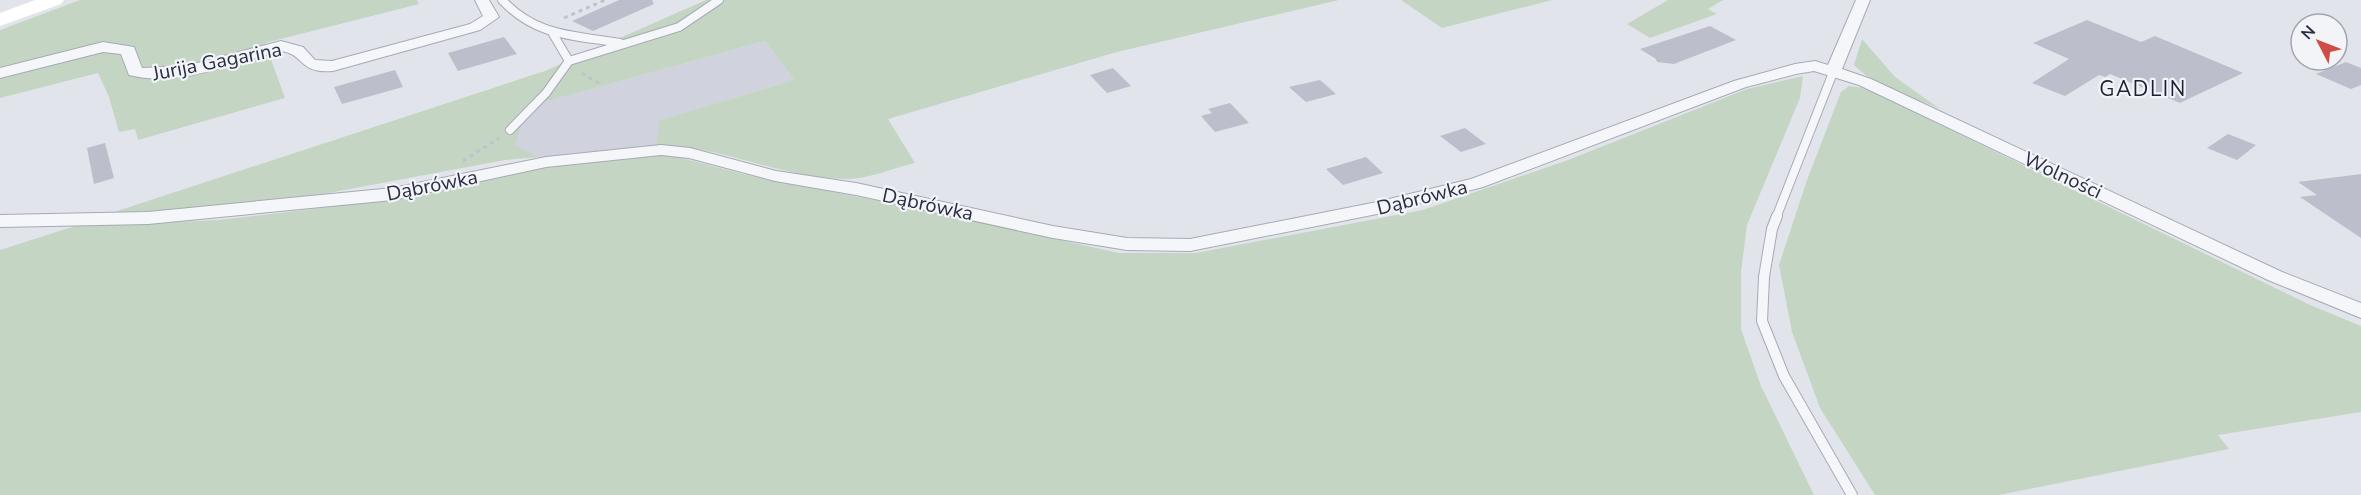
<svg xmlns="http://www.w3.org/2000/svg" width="2361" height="495" viewBox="0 0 2361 495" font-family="'Nunito Sans',sans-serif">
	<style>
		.built { fill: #d0d3dd }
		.green { fill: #c5d5c3 }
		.building { fill: #bcbfcb }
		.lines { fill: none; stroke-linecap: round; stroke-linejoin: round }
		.lane-far1-casing { stroke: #a7aab5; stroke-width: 10 }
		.lane-casing { stroke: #a7aab5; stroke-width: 12 }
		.street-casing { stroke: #a7aab5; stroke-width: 2 }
		.path { stroke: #c0c2ca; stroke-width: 3; stroke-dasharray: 4 4; stroke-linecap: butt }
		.lane-far1 { stroke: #f5f6f9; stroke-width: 8 }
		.lane { stroke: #f5f6f9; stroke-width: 10 }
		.street { fill: #f5f6f9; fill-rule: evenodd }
		.secondary { fill: #fff; fill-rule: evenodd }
		.labels { text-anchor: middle; stroke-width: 4.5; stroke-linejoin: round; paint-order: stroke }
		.street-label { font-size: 20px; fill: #2a2f43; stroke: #f2f4f8 }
		.neighbourhood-label { font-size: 21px; letter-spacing: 1.5px; fill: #1c2034; stroke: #f2f4f8 }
	</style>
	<rect width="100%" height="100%" fill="#e2e4eb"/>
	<polygon class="built" points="765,41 794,80 661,120 656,145 539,157 514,145 520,126 541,103"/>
	<g class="green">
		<polygon points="80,0 417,0 419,4 265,43 285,98 138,140 135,129 119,132 109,97 98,73 0,98 0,30"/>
		<path d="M706,0H1339L1117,52L888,119L915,163C894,168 868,179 847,179C781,179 722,145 656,145L660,120L794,80L765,41L541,103L521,126L515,145L539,157L505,160L323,194L99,217L545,71Z"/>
		<polygon points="1401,0 1552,0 1442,28"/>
		<polygon points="1668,0 1723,0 1708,9 1717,14 1650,38 1627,24"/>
		<path d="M1862,39L1895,77L1940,109C1912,97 1876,87 1854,65Z"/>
		<polygon points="1803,76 1800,98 1747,225 1741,272 1741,329 1761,386 1814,495 0,495 0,250 75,226 219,220 330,207 456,178 636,156 674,156 743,174 934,212 1119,253 1196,253 1423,210 1568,160 1747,89"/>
		<polygon points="1849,86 1865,88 2308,304 2361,326 2361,412 2218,435 2229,449 1999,495 1875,495 1820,408 1792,332 1779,265 1807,180 1841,92"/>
	</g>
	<g class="building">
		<polygon points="619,0 652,0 654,4 593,31 572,21"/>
		<polygon points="2087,20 2141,42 2155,36 2243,73 2180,103 2110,74 2105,77 2099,75 2065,96 2032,83 2069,59 2033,43"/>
		<polygon points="1710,26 1736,40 1674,64 1657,62 1656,59 1640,49"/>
		<polygon points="504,37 517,54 458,71 448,53"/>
		<polygon points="2346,62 2361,68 2361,85 2351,89 2316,74"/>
		<polygon points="1113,68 1131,86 1107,93 1090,75"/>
		<polygon points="395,70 403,87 342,104 334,87"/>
		<polygon points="1320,80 1336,94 1306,102 1289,87"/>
		<polygon points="1230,103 1249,123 1215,132 1201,116 1212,113 1208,109"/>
		<polygon points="1465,128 1486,144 1461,152 1440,136"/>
		<polygon points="2228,134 2256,145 2237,160 2207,148"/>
		<polygon points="105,143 114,178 94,184 87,148"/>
		<polygon points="1366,157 1383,173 1343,185 1326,169"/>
		<polygon points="2361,174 2361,238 2300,197 2317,195 2298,182"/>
	</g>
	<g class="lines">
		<defs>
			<g id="lane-far1">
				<path d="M502,0C537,37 573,35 620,43"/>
				<polyline points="553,34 569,61"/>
				<polyline points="510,130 546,93 569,61 679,27 719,0"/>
				<polyline points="1776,218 1834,70"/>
			</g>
			<polyline id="lane" points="1777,216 1772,229 1764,277 1762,321 1784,376 1852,495"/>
			<g id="street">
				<path d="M475,0H489L499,17L480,30L333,71C298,74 305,54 281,51C233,62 179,88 129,75L121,54L103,52L0,78V68L103,42L134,47L142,68L186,66L281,41L303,47L315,60L332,61L470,24L483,16Z"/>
				<polygon points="1856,0 1870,0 1842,69 1871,79 2282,272 2361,303 2361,318 2268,280 1859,85 1814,71 1796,74 1746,87 1483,187 1377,214 1190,251 1127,250 1053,238 856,195 775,181 689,158 661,155 546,167 393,200 148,224 0,227 0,215 148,212 393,188 546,157 661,145 690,148 776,171 856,183 1053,226 1127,238 1190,239 1377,202 1471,179 1734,81 1795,64 1815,61 1828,65"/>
			</g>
		</defs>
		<use href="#lane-far1" class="lane-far1-casing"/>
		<use href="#lane" class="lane-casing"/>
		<use href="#street" class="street-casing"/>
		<g class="path">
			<polyline points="564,18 605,0"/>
			<polyline points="582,73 602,85"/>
			<polyline points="463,161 499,138"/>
		</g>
		<use href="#lane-far1" class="lane-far1"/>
		<use href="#lane" class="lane"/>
		<use href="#street" class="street"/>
		<polygon class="secondary" points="35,0 64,0 61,4 0,26 0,13"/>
	</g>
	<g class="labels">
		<g class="street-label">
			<text transform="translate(217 61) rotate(-11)" y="7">Jurija Gagarina</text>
			<text transform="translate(2063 175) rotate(25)" y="7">Wolności</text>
			<text transform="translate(432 185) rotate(-11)" y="7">Dąbrówka</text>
			<text transform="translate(1422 197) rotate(-14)" y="7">Dąbrówka</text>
			<text transform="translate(928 204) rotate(12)" y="7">Dąbrówka</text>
		</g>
		<g class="neighbourhood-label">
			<text x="2143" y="96">GADLIN</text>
		</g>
	</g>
	<g transform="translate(2319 42) rotate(312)"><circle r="28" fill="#f2f4f8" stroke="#a2a5b0" stroke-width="1.5"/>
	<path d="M0-4.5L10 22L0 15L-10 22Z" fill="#d04c47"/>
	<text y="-9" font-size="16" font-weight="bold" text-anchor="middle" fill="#2a2f43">N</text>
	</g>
</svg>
